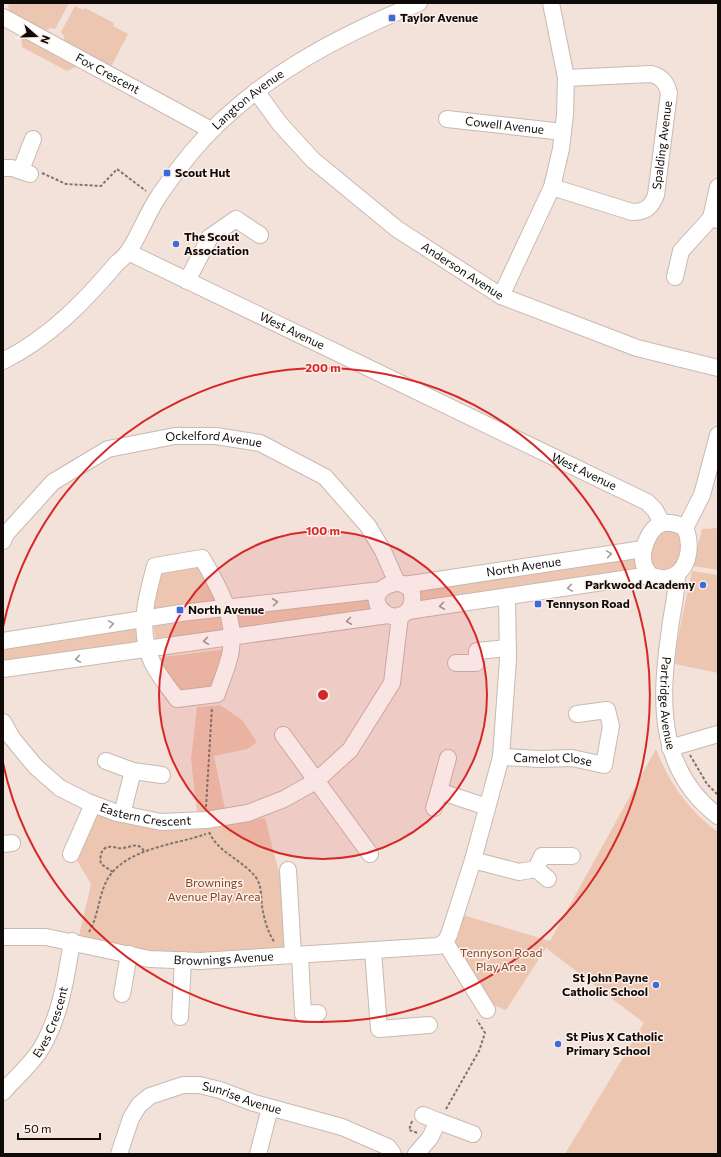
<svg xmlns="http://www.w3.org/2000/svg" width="721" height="1157" viewBox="0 0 721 1157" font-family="Commissioner,sans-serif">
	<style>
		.green { fill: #edc6b2 }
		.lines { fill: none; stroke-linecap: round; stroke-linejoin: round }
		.minor-casing { stroke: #c8b9b1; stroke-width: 18 }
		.path { stroke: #7e746f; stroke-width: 2; stroke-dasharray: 3 2; stroke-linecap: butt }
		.minor { stroke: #fff; stroke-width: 16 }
		.oneway { stroke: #9f9d9c }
		.ring { fill: none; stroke: #d62828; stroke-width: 2 }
		.poi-dot { fill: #3c6adb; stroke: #fdf0ea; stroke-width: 1.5 }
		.labels { text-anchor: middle; stroke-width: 3; stroke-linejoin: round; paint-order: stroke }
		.poi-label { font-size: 12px; font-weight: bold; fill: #0f0a08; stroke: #fdf0ea; text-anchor: start }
		.street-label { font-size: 12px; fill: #0f0a08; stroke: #fdf0ea }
		.park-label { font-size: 12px; fill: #814624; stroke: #fdf0ea }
		.centre { fill: #d62828; stroke: #fdf0ea; stroke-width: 2 }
		.ring-label { font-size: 12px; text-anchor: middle; font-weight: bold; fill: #d62828; stroke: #fdf0ea; stroke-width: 3; stroke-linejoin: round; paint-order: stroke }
	</style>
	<rect width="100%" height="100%" fill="#f2e2da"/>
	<g class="green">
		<polygon points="10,3 69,3 55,29 50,28 46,31 10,13 8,6"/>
		<polygon points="75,6 83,10 85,8 114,23 113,26 128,34 111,67 64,41 64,36 61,32"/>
		<polygon points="21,35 78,66 67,71 22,47"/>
		<polygon points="674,527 683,538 680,556 675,567 659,572 648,563 655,536 661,529"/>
		<polygon points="718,528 718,570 693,566 702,529"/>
		<polygon points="637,556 640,573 417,605 414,588"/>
		<polygon points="197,564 220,601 151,611 162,569"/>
		<polygon points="692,571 718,575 718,673 675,664 677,642"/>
		<polygon points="373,594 375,612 238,630 236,613"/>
		<polygon points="220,614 222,632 156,642 153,624"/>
		<polygon points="138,625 141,645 3,665 3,645"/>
		<polygon points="226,649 216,687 177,692 157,658"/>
		<polygon points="220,705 242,720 257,742 247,749 214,756 225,809 197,813 191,759 197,707"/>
		<path d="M656,749C668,782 690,812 718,832V1154H565L644,1023L546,948L506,1010L493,1005L456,948V941L463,915L550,941Z"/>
		<polygon points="96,813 211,826 265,818 281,881 287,949 223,954 149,952 79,936 91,884 76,859"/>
	</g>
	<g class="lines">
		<defs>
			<g id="minor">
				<path id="s1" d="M3,17L211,130"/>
				<path id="s2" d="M256,91L280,124L313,160L397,229L501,296L637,348L718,368"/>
				<path id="s3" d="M447,119L563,132"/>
				<polyline points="3,168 12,168 30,174"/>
				<polyline points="21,170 33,139"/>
				<path id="s4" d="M552,187L632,212C645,212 651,208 656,195L669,93C666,82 662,77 651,74L566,78"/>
				<polyline points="718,187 711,218 718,220"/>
				<path id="s5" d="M128,252L647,502L655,510L662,523"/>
				<polyline points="675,277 681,251 711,218"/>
				<polyline points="187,281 210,237 236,219 260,235"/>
				<polyline points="501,296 552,187 561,149 565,114 566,78 551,3"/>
				<path id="s6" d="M3,361C49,338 84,302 117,263C121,260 125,256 128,252C139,236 146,216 157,199C167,183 179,168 191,153C250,82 335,37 419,3"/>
				<polyline points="685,528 702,495 718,435"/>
				<path id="s7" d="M3,541L6,534L53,482L108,449L175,436H216L260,443L325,477L368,526L383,551L397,583"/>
				<path d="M202,558C218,586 236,615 231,650C229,664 222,679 217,694L177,699C168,686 155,672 150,657C138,626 147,596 155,566Z"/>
				<path id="s8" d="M677,575C677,594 672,611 670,629C660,698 656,769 718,816"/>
				<path id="s9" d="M404,585L643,549"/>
				<path d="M408,611L650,575C655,577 661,579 666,578C689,575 693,545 685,528C678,524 672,522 664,523C649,526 640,551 644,565C645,568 648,572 650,575"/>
				<polyline points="3,641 181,613 381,590"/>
				<polyline points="456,663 476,663 477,651 508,648"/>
				<path d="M3,669L388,615C398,619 410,614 412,602C417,564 351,591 388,615"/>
				<path id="s10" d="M3,722L12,738L35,766L60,788L88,802L117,813L161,822L206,820L248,813L284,799L316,781L350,750L392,683L400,616"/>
				<polyline points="283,735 370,854"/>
				<polyline points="670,748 718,734"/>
				<path id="s11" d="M501,757L540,759L572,758L604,765L611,726L607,710L577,714"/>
				<polyline points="106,761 133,771"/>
				<polyline points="439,791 448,758"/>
				<polyline points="434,808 439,791 487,807"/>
				<polyline points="122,814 133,771 162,775"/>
				<polyline points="3,844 12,843"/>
				<polyline points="71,854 93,804"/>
				<polyline points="473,860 519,872 536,869 542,856 572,856"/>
				<polyline points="536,869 548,879"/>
				<polyline points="288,870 293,955"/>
				<path id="s12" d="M3,937H46L149,959L200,961L438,946L445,942L449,935L473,860L501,757L508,659L507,597"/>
				<polyline points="445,942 487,1010"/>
				<polyline points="373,951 379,1029 429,1025"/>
				<polyline points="300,955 303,1014 318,1013"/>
				<polyline points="122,994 129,954"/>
				<polyline points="180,1017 183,960"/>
				<path id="s13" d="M3,1092C15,1078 33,1063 42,1047C61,1014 66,978 72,941"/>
				<polyline points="423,1115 438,1121"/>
				<path id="s14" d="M119,1154L131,1118L139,1105L150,1096L183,1085H199L220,1090L254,1103L342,1127L388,1147L393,1154"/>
				<polyline points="258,1154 270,1108"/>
				<polyline points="416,1154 430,1138 438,1121 473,1134"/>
			</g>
		</defs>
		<use href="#minor" class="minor-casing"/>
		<g class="path">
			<polyline points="42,173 66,184 101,186 117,169 146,191"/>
			<polyline points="690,755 707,784 718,795"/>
			<polyline points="206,807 212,707"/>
			<path d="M209,832C219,854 244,860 257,879C262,888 261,897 262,906C264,919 268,933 275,943"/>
			<path d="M113,872L101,864C99,855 102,845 113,847C117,847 119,849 123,848C133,847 137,841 145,852"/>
			<path d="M89,932C99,915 98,897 107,880C125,848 175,845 206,834"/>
			<polyline points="446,1109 479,1051 485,1033 477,1020"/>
			<polyline points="412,1121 409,1130 418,1133"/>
		</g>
		<use href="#minor" class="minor"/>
	</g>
	<defs><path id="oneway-chevron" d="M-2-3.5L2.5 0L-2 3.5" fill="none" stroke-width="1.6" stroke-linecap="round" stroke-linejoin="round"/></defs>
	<g class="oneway">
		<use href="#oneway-chevron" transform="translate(609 554) rotate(-9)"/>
		<use href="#oneway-chevron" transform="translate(570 588) rotate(171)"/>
		<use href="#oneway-chevron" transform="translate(275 602) rotate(-7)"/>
		<use href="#oneway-chevron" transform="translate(442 606) rotate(172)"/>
		<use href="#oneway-chevron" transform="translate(349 621) rotate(172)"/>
		<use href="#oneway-chevron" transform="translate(111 624) rotate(-9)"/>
		<use href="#oneway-chevron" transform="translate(206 641) rotate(172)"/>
		<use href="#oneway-chevron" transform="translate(78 659) rotate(172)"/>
	</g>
	<circle cx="323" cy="695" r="164" fill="#d62828" fill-opacity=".12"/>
	<g class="ring">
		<circle cx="323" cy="695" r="164"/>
		<path d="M3 627A327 327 0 1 1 3 763"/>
	</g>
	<g class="poi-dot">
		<rect x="388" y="14" width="8" height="8" rx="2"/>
		<rect x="163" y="169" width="8" height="8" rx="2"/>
		<circle cx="176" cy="244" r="4"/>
		<circle cx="703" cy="585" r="4"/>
		<rect x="534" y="600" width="8" height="8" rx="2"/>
		<rect x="176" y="606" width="8" height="8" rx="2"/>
		<circle cx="656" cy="985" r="4"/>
		<circle cx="558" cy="1044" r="4"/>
	</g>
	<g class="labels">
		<g class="poi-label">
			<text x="400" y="22">Taylor Avenue</text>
			<text x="175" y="177">Scout Hut</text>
			<text x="184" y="241">The Scout<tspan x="184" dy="14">Association</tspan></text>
			<text x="695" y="589" text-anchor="end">Parkwood Academy</text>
			<text x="546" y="608">Tennyson Road</text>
			<text x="188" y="614">North Avenue</text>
			<text x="648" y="982" text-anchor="end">St John Payne<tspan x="648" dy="14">Catholic School</tspan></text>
			<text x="566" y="1041">St Pius X Catholic<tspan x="566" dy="14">Primary School</tspan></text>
		</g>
		<g class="street-label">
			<text dy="4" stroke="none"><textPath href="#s1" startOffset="119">Fox Crescent</textPath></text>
			<text dy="4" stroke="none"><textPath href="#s6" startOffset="363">Langton Avenue</textPath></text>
			<text dy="4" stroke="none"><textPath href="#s3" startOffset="58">Cowell Avenue</textPath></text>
			<text dy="4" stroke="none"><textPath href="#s4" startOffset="166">Spalding Avenue</textPath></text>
			<text dy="4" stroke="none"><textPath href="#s2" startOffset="276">Anderson Avenue</textPath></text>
			<text dy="4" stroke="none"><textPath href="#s5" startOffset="182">West Avenue</textPath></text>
			<text dy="4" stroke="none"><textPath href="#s7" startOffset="249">Ockelford Avenue</textPath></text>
			<text dy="4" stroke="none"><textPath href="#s5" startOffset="506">West Avenue</textPath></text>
			<text dy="4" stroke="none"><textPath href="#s9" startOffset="121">North Avenue</textPath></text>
			<text dy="4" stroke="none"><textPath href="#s8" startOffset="129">Partridge Avenue</textPath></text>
			<text dy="4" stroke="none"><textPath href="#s11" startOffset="52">Camelot Close</textPath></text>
			<text dy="4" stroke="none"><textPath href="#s10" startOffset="179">Eastern Crescent</textPath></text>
			<text dy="4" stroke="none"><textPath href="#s12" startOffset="223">Brownings Avenue</textPath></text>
			<text dy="4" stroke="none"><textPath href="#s13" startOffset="86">Eves Crescent</textPath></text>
			<text dy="4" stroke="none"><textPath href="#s14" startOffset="163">Sunrise Avenue</textPath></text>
		</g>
		<g class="park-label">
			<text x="214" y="887">Brownings<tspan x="214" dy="14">Avenue Play Area</tspan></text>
			<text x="501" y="957">Tennyson Road<tspan x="501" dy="14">Play Area</tspan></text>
		</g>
	</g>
	<circle cx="323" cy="695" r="6" class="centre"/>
	<g class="ring-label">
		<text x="323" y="372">200 m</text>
		<text x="323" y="535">100 m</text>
	</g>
	<rect width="721" height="1157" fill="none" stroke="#0f0a08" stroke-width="8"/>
	<g transform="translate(36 36) rotate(110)" stroke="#fdf0ea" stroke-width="3" paint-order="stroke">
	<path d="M0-3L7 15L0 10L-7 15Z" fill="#0f0a08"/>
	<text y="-6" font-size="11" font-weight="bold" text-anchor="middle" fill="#0f0a08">N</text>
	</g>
	<path d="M18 1133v6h82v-6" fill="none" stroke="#0f0a08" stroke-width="2"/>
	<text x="24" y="1133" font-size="12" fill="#0f0a08" stroke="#fdf0ea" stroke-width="3" paint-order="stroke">50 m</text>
</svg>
